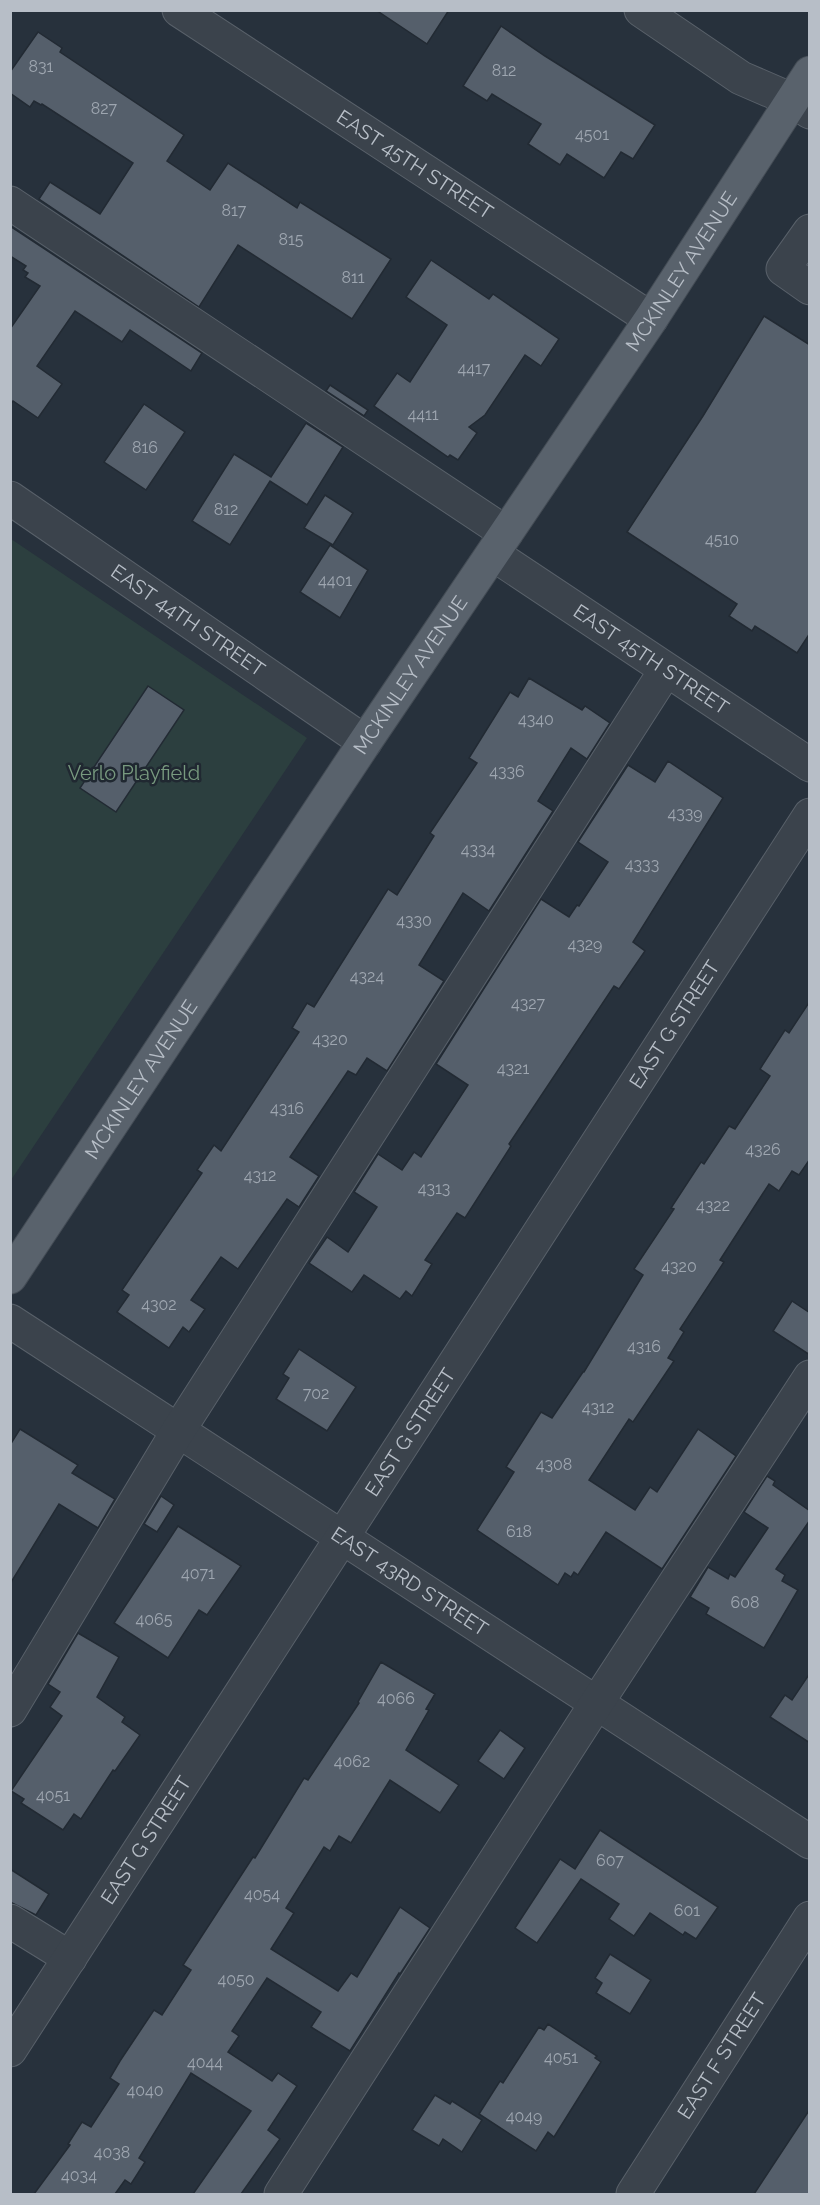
<svg xmlns="http://www.w3.org/2000/svg" width="820" height="2205" viewBox="0 0 820 2205" font-family="Raleway,sans-serif">
	<style>
		.green { fill: #2c3f3f }
		.building { fill: #555f6b; stroke: #222a33; stroke-width: 1.5 }
		.lines { fill: none; stroke-linecap: round; stroke-linejoin: round }
		.minor-casing { stroke: #59616a; stroke-width: 35 }
		.major-casing { stroke: #444c55; stroke-width: 35 }
		.minor { stroke: #3b434c; stroke-width: 33 }
		.major { stroke: #59626c; stroke-width: 33 }
		.labels { text-anchor: middle; stroke-width: 5; stroke-linejoin: round; paint-order: stroke }
		.number-label { font-size: 16px; fill: #9ea6b0 }
		.street-label { font-size: 20px; fill: #b7bec7; stroke: #202831 }
		.park-label { font-size: 20px; fill: #789a7f; stroke: #202831 }
	</style>
	<rect width="100%" height="100%" fill="#27313c"/>
	<polygon class="green" points="11,539 307,738 11,1180 10,540"/>
	<g class="building">
		<polygon points="376,10 449,10 427,44"/>
		<polygon points="501,26 545,56 655,125 633,159 621,152 604,178 567,154 560,165 528,144 541,124 492,94 487,101 463,86"/>
		<polygon points="38,32 62,48 60,52 184,135 167,161 210,190 228,163 297,208 300,202 391,259 352,319 238,245 199,307 39,199 50,182 100,214 133,163 42,104 41,105 34,101 30,107 10,93 10,72"/>
		<polygon points="10,226 202,353 191,371 130,330 122,342 75,311 37,366 62,384 38,418 13,401 10,405 10,329 40,286 25,277 28,273 23,270 26,266 10,256"/>
		<polygon points="431,260 489,299 493,294 559,339 541,366 525,355 485,415 469,427 477,433 458,460 450,455 448,457 374,406 397,373 410,382 447,325 406,297"/>
		<polygon points="764,316 810,345 810,633 797,653 755,626 752,631 729,616 737,604 627,532 703,416"/>
		<polygon points="330,385 368,410 364,416 326,391"/>
		<polygon points="144,404 185,432 146,490 104,462"/>
		<polygon points="306,423 343,447 307,505 270,481 230,545 192,521 234,454 271,477"/>
		<polygon points="325,495 353,513 333,545 304,528"/>
		<polygon points="330,545 368,570 340,618 300,592"/>
		<polygon points="529,678 582,710 585,706 610,723 587,759 571,748 538,801 553,811 489,911 463,893 419,965 444,981 387,1071 367,1058 356,1075 348,1071 290,1157 319,1176 299,1207 287,1199 238,1269 221,1257 191,1300 205,1309 189,1332 183,1327 169,1348 117,1312 129,1295 122,1290 202,1173 197,1170 214,1145 221,1151 299,1032 292,1028 307,1003 314,1007 388,889 397,895 434,836 430,833 477,763 469,758 510,692 518,697"/>
		<polygon points="148,686 184,710 116,812 80,788"/>
		<polygon points="668,761 723,798 633,942 645,951 619,989 614,986 509,1144 511,1146 465,1218 457,1213 425,1260 432,1264 412,1296 406,1291 400,1299 364,1275 352,1292 309,1263 327,1237 348,1252 377,1207 354,1192 378,1154 402,1170 414,1152 421,1157 468,1085 436,1064 541,899 569,917 577,905 579,906 608,862 578,842 628,765 655,782"/>
		<polygon points="810,1001 810,1159 799,1175 792,1171 779,1191 769,1184 720,1260 724,1262 680,1329 684,1332 668,1358 674,1361 633,1422 629,1419 589,1480 635,1510 650,1487 657,1492 698,1429 736,1456 662,1569 606,1532 578,1575 574,1572 571,1577 565,1573 558,1585 477,1530 514,1472 506,1467 541,1412 552,1418 583,1372 584,1372 643,1275 634,1269 674,1209 671,1208 701,1162 704,1164 729,1126 735,1129 770,1076 760,1069 785,1030 789,1033"/>
		<polygon points="792,1301 810,1313 810,1355 773,1331"/>
		<polygon points="299,1349 356,1387 327,1431 276,1399 289,1378 283,1374"/>
		<polygon points="20,1429 78,1465 72,1473 115,1499 98,1528 59,1504 10,1584 10,1445"/>
		<polygon points="767,1476 775,1481 773,1485 810,1511 810,1520 776,1569 785,1575 782,1581 798,1590 764,1648 706,1614 709,1608 690,1597 708,1567 728,1579 730,1574 735,1577 768,1528 744,1512"/>
		<polygon points="161,1496 174,1505 157,1532 144,1524"/>
		<polygon points="178,1526 241,1566 207,1615 199,1610 168,1658 114,1623"/>
		<polygon points="78,1633 119,1657 97,1697 125,1717 122,1722 140,1735 115,1771 113,1770 81,1819 74,1814 63,1830 21,1803 24,1799 11,1791 62,1716 50,1707 60,1692 48,1684"/>
		<polygon points="381,1662 435,1694 426,1709 429,1710 406,1750 459,1785 440,1813 390,1780 351,1843 339,1836 330,1851 324,1847 321,1852 286,1908 294,1913 271,1949 338,1991 351,1973 357,1977 400,1907 430,1928 400,1974 399,1973 350,2051 311,2027 321,2012 267,1978 232,2031 239,2036 228,2052 272,2081 278,2073 297,2086 268,2130 280,2139 241,2194 193,2194 251,2111 191,2073 139,2158 145,2162 131,2184 125,2180 115,2194 34,2194 70,2145 68,2144 82,2122 91,2127 119,2084 110,2078 120,2061 154,2010 162,2015 191,1970 183,1965 253,1857 255,1858 304,1778 308,1780 359,1703 358,1702"/>
		<polygon points="810,1673 810,1743 770,1717 785,1695 792,1700"/>
		<polygon points="500,1730 525,1748 504,1779 478,1761"/>
		<polygon points="600,1830 718,1907 696,1939 685,1932 683,1935 650,1913 634,1936 609,1919 619,1904 581,1879 537,1943 515,1928 560,1859 575,1869"/>
		<polygon points="10,1869 49,1894 36,1915 10,1902"/>
		<polygon points="610,1954 651,1980 630,2014 596,1993 602,1983 595,1978"/>
		<polygon points="548,2024 597,2056 595,2058 601,2062 554,2137 548,2132 536,2151 479,2114 500,2081 503,2083 539,2027 544,2030"/>
		<polygon points="435,2095 450,2104 452,2101 482,2120 462,2152 443,2139 439,2146 412,2130"/>
		<polygon points="810,2109 810,2194 754,2194"/>
	</g>
	<g class="lines">
		<defs>
			<g id="minor">
				<path id="s1" d="M179,10L651,319"/>
				<polyline points="641,10 741,78 792,100 810,112"/>
				<polyline points="10,203 506,533"/>
				<polyline points="810,231 783,269 810,288"/>
				<path id="s2" d="M10,498L365,742"/>
				<path id="s3" d="M493,554L810,765"/>
				<path id="s4" d="M10,1321L810,1842"/>
				<polyline points="10,1710 178,1431 666,670"/>
				<polyline points="10,1921 70,1958"/>
				<path id="s5" d="M10,2050L810,815"/>
				<polyline points="281,2194 596,1704 810,1377"/>
				<path id="s6" d="M633,2194L810,1918"/>
			</g>
			<g id="major">
				<path id="s7" d="M10,1277L365,742L651,319L810,73"/>
			</g>
		</defs>
		<use href="#minor" class="minor-casing"/>
		<use href="#major" class="major-casing"/>
		<use href="#minor" class="minor"/>
		<use href="#major" class="major"/>
	</g>
	<g class="labels">
		<g class="number-label">
			<text x="41" y="72">831</text>
			<text x="504" y="76">812</text>
			<text x="104" y="114">827</text>
			<text x="592" y="140">4501</text>
			<text x="234" y="216">817</text>
			<text x="291" y="245">815</text>
			<text x="353" y="283">811</text>
			<text x="474" y="374">4417</text>
			<text x="423" y="420">4411</text>
			<text x="145" y="453">816</text>
			<text x="226" y="515">812</text>
			<text x="722" y="545">4510</text>
			<text x="335" y="586">4401</text>
			<text x="536" y="725">4340</text>
			<text x="507" y="777">4336</text>
			<text x="685" y="819">4339</text>
			<text x="478" y="855">4334</text>
			<text x="642" y="870">4333</text>
			<text x="414" y="926">4330</text>
			<text x="585" y="950">4329</text>
			<text x="367" y="982">4324</text>
			<text x="528" y="1009">4327</text>
			<text x="330" y="1045">4320</text>
			<text x="513" y="1074">4321</text>
			<text x="287" y="1114">4316</text>
			<text x="763" y="1155">4326</text>
			<text x="260" y="1181">4312</text>
			<text x="434" y="1194">4313</text>
			<text x="713" y="1211">4322</text>
			<text x="679" y="1272">4320</text>
			<text x="159" y="1310">4302</text>
			<text x="644" y="1352">4316</text>
			<text x="316" y="1399">702</text>
			<text x="598" y="1413">4312</text>
			<text x="554" y="1470">4308</text>
			<text x="519" y="1537">618</text>
			<text x="198" y="1579">4071</text>
			<text x="745" y="1608">608</text>
			<text x="154" y="1625">4065</text>
			<text x="396" y="1704">4066</text>
			<text x="352" y="1767">4062</text>
			<text x="53" y="1801">4051</text>
			<text x="610" y="1866">607</text>
			<text x="262" y="1900">4054</text>
			<text x="687" y="1916">601</text>
			<text x="236" y="1985">4050</text>
			<text x="561" y="2063">4051</text>
			<text x="205" y="2068">4044</text>
			<text x="145" y="2096">4040</text>
			<text x="524" y="2122">4049</text>
			<text x="112" y="2158">4038</text>
			<text x="79" y="2181">4034</text>
		</g>
		<g class="street-label">
			<text dy="7" stroke="none"><textPath href="#s1" startOffset="282">EAST 45TH STREET</textPath></text>
			<text dy="7" stroke="none"><textPath href="#s7" startOffset="1209">MCKINLEY AVENUE</textPath></text>
			<text dy="7" stroke="none"><textPath href="#s2" startOffset="216">EAST 44TH STREET</textPath></text>
			<text dy="7" stroke="none"><textPath href="#s3" startOffset="190">EAST 45TH STREET</textPath></text>
			<text dy="7" stroke="none"><textPath href="#s7" startOffset="723">MCKINLEY AVENUE</textPath></text>
			<text dy="7" stroke="none"><textPath href="#s5" startOffset="1222">EAST G STREET</textPath></text>
			<text dy="7" stroke="none"><textPath href="#s7" startOffset="237">MCKINLEY AVENUE</textPath></text>
			<text dy="7" stroke="none"><textPath href="#s5" startOffset="736">EAST G STREET</textPath></text>
			<text dy="7" stroke="none"><textPath href="#s4" startOffset="477">EAST 43RD STREET</textPath></text>
			<text dy="7" stroke="none"><textPath href="#s5" startOffset="250">EAST G STREET</textPath></text>
			<text dy="7" stroke="none"><textPath href="#s6" startOffset="164">EAST F STREET</textPath></text>
		</g>
		<g class="park-label">
			<text x="134" y="780">Verlo Playfield</text>
		</g>
	</g>
	<rect width="820" height="2205" fill="none" stroke="#b7bec7" stroke-width="24"/>
</svg>
